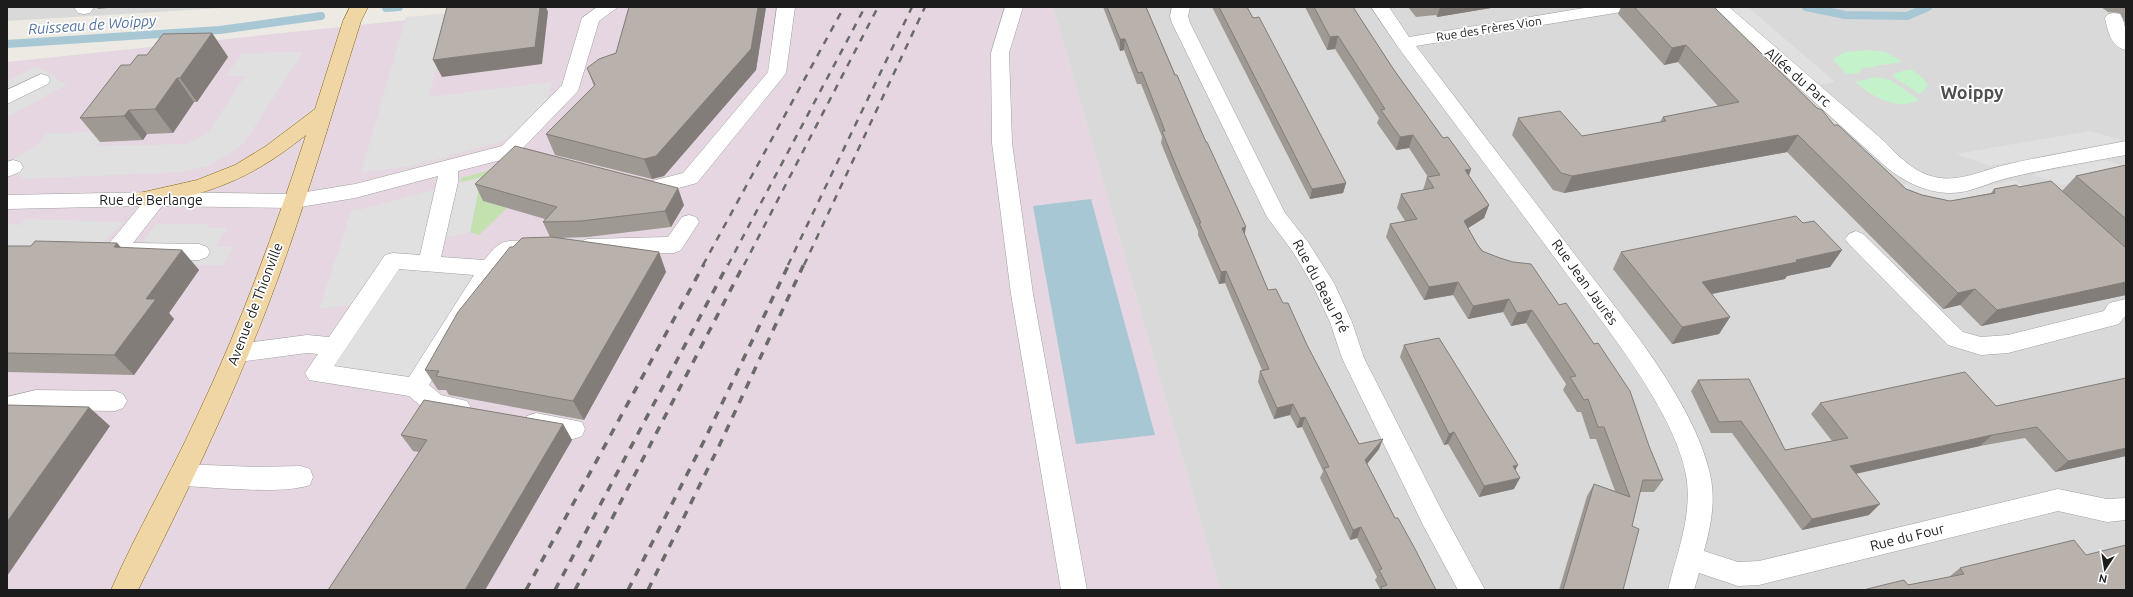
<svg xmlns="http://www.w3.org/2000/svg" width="2133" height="597" viewBox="0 0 2133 597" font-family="Ubuntu,sans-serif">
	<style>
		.residential { fill: #dad9d9 }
		.industrial { fill: #e5d6e1 }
		.grass { fill: #c3e1ae }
		.park { fill: #c4f2cb }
		.parking { fill: #e0e0e0 }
		.water { fill: #a8c7d5 }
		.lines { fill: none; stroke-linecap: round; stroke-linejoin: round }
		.stream { stroke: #a8c7d5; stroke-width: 8 }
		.minor-casing { stroke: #a0a0a0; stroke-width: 1 }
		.major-casing { stroke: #836711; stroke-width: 1 }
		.minor { fill: #fff; fill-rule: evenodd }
		.major { fill: #f0d6a4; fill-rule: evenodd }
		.rail-far1 { stroke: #6a6a6a; stroke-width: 2.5; stroke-dasharray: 7 7; stroke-linecap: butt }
		.rail { stroke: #6a6a6a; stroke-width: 3.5; stroke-dasharray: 8 8; stroke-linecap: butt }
		.wall { fill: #9f9994 }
		.shaded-wall { fill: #827d78 }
		.building { fill: #b9b2ac; stroke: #827d78 }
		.labels { text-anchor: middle; stroke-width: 3.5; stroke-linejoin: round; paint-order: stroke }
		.far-street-label { font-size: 12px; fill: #1c1c1c; stroke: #fff }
		.street-label { font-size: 14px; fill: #1c1c1c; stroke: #fff }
		.water-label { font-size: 15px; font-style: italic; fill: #5474a0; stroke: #fff }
		.district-label { font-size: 18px; font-weight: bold; fill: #4f4f4f; stroke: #fff }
	</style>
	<rect width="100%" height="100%" fill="#eceae3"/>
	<g class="residential">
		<polygon points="7,7 239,7 7,21"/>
		<polygon points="1053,7 2126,7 2126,590 1220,590"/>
	</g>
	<polygon class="industrial" points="532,7 1053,7 1220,590 7,590 7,62"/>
	<polygon class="grass" points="518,162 484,201 507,208 479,235 470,232 481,178 461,182 461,178"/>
	<g class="park">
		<polygon points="1868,50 1886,52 1903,62 1874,66 1875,67 1862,68 1859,73 1846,74 1833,59 1845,52"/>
		<path d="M1910,69C1917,73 1925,78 1928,86L1920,94L1895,78L1893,74Z"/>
		<path d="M1875,77L1891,80L1919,100C1914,102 1909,104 1904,104C1888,105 1866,93 1856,82Z"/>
	</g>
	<g class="parking">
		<polygon points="1739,7 1748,7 1835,82 1819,85 1731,9"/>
		<polygon points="451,13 429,97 552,82 542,116 503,141 416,165 361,173 406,17"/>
		<polygon points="303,52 244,143 228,155 207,166 182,172 23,179 7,162 35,147 47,133 108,132 97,146 187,144 208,133 245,76 226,76 242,53"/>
		<polygon points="37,66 67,85 7,117 7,81"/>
		<polygon points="2090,131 2122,140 1990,166 1956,154"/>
		<polygon points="2106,160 2126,167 2126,171 2062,185 2033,174"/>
		<polygon points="481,177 470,232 435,240 429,263 489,268 415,387 317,373 365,303 319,309 351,212"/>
		<polygon points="1908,180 1944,192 1957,193 2015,180 2031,193 1967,208 1901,189"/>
		<polygon points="25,219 124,222 93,251 7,248 7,224 20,225"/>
		<polygon points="156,224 209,224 206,228 228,228 215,246 235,247 222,265 158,264 139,259 145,238"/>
	</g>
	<polygon class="water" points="1091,199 1155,435 1076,444 1033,206"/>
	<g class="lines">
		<g class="stream">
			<polyline points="1806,7 1845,15 1907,16 1928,7"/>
			<polyline points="386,8 399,7"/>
			<polyline points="7,44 220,30 321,16"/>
		</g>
		<defs>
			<g id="minor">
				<polygon points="76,7 94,7 90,13 84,14 78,13 75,9"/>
				<path d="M597,7H618L599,21L578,91L523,148L546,154L549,159L546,164L539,166L509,158L458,171V182L441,257L484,260C489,255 494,247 500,244C509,238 536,241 545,244L549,249L545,254L538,257H513L497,274L429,385L441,395L467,401L471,408L467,415L459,418L435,414L427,411L409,396L309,380L305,373L318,354L307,353L238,362L230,359L227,353L230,347L238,344L307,335L329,337L385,255L393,253L420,255L438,176L355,198L294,208L162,206L133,243L199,244L207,247L210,252L207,257L199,260L115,259L107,256L104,251L107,246L140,206L7,209V195L157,192L294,194L355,184L502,146L562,85L582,18ZM399,269L474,275L409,377L334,366Z"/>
				<polygon points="777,7 795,7 786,73 783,77 697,183 652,195 629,189 626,184 629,179 636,177 652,181 683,173 768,72"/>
				<polygon points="1005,7 1023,7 1009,53 1012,143 1033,294 1087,590 1061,590 1011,294 992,143 991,53"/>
				<polygon points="1172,7 1190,7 1188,16 1190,23 1285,213 1308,242 1334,283 1352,322 1364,358 1441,509 1485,590 1458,590 1423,525 1342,358 1330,322 1312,284 1293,252 1267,217 1172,23 1170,16"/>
				<path d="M1371,7H1389L1409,37L1590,7H1630L1627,11L1621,12L1416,46C1469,116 1523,186 1576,256C1621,315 1694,401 1710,474C1716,501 1711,525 1704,551L1738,562L1759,561L2058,489L2107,499L2126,498V520L2107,522L2058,511L1759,585L1738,586L1699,573L1694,590H1668C1677,552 1693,515 1686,475C1674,409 1600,320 1560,265C1506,192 1452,120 1398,47Z"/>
				<path d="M1710,7H1729L1884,141C1898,156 1915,173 1935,177C1960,183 1985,169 2009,164C2048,155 2087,149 2126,141V155C2086,162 2046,169 2007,178C1988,183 1968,194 1948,193C1924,192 1903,181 1885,166Z"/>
				<path d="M2114,13L2120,14C2127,25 2126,39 2126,50C2111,47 2108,32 2105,18L2108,14Z"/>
				<polygon points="41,74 48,76 50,80 48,84 7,104 7,90"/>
				<polygon points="13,160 20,162 23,167 20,172 7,177 7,162"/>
				<polygon points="689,215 696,217 699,222 681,250 674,253 587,255 580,252 576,247 580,242 587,239 668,237 682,217"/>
				<polygon points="1856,231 1863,234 1963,332 1981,337 2008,335 2104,311 2109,303 2126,299 2126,315 2119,324 2008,353 1981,355 1948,345 1849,244 1845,239 1849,234"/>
				<polygon points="36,390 115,391 123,394 127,401 123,408 115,411 36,410 7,417 7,397"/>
				<polygon points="536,413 582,422 585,429 582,436 573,439 527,430 524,423 527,416"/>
				<path d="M181,464L256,467L301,466L310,469L313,477L310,485C281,495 214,487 181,486L172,483L169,475L172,467Z"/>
			</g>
			<path id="major" d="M350,7H368L361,21C330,119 302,218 265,313C228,408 184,499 138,590H111C137,530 171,474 198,414C241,324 275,230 306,135C262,170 229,187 174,200C162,203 147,208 135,204L132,199L135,194L197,180L235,165L266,146L315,109L343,21Z"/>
		</defs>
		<use href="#minor" class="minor-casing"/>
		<use href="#major" class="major-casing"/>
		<use href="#minor" class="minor"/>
		<use href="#major" class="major"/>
		<g class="rail-far1">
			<polyline points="703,265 844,7"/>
			<polyline points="728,265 865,7"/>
			<polyline points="744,265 878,7"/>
			<polyline points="788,265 912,7"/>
			<polyline points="804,265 925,7"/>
		</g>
		<g class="rail">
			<polyline points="526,590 704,264"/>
			<polyline points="555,590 728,264"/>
			<polyline points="575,590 744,264"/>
			<polyline points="628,590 704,441 789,264"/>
			<polyline points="648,590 720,444 804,264"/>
		</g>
	</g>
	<g class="wall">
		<polygon points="97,7 118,7 98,9"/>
		<polygon points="629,7 766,7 756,70 664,176 652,179 555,155 546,134 594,86 587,68 616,53"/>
		<polygon points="1103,7 1146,7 1245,235 1268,290 1283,303 1307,345 1359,444 1379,449 1367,464 1395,518 1436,590 1379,590 1380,589 1375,580 1377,577 1357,538 1350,540 1320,478 1323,471 1302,427 1297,428 1290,415 1274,419 1258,382 1260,371 1262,370 1225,283 1219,284 1198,235 1198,231 1176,180 1161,143 1162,137 1141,84 1137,84 1124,50 1120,51"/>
		<polygon points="1212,7 1247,7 1346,183 1343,193 1310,199"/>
		<polygon points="1305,7 1353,7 1394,70 1443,138 1471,169 1469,176 1489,205 1484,218 1468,228 1477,244 1649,446 1663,480 1654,492 1640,492 1632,526 1623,590 1559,590 1587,496 1594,484 1615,491 1596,439 1590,439 1581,412 1577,412 1563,390 1566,384 1526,323 1511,326 1503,312 1468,319 1453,295 1424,300 1386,237 1390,224 1405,221 1397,208 1401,194 1423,190 1427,177 1428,177 1409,148 1396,150 1377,123 1379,118 1335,49 1327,50"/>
		<polygon points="1408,7 1497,7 1437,17 1436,15 1416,17"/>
		<polygon points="1621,7 1714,7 1834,125 1906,189 1922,195 1950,201 1991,193 1994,189 2019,187 2062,191 2076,176 2126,165 2126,295 1981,326 1960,305 1943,309 1787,152 1564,193 1553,190 1512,135 1518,118 1582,136 1660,122 1663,117 1718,106 1678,62 1664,65 1618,14"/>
		<polygon points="2101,7 2126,7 2126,25 2120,13 2108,12"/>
		<polygon points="212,33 228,57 197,102 194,102 173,133 147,134 143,140 100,142 80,118 130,65 147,55"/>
		<polygon points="475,184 684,205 671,227 588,237 558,238 659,252 666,272 584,420 449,395 446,390 438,390 425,370 513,247 550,237 543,222 545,219 483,201"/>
		<polygon points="1803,223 1842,250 1830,267 1787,276 1785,279 1712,294 1730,317 1719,334 1672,344 1613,269 1621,252"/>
		<polygon points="117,243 121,248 182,250 199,270 169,313 174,319 134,375 7,372 7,246 31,246"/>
		<polygon points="1404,345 1514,489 1479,497 1448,444 1444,445 1400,357"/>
		<polygon points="2126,378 2126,456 2055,472 2025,438 1980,446 1856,474 1869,515 1802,530 1732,433 1711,433 1691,391 1698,380 1785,450 1832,441 1811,414 1820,403 1996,406"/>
		<polygon points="563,424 572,440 485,590 328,590 419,452 413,451 401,435"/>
		<polygon points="2086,555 2126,590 1862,590 1908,585 1949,577 1960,568"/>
	</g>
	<g class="shaded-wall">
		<polygon points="540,7 546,7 548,12 542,64 442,77 433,60"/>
		<polygon points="758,7 766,7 756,70 664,176 652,179 644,159"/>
		<polygon points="1440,7 1497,7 1437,17"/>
		<polygon points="212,33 228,57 197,102 180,78"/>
		<polygon points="1338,36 1335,49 1327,50 1330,37"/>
		<polygon points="1120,39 1125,39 1124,50 1120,51"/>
		<polygon points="1686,45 1678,62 1664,65 1672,48"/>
		<polygon points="177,78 194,102 173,133 155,109"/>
		<polygon points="129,110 147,134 143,140 124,116"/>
		<polygon points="1413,135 1409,148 1396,150 1400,137"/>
		<polygon points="1798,135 1787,152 1564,193 1572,176"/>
		<polygon points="1471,169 1466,183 1465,170"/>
		<polygon points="1346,183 1343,193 1310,199 1312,189"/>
		<polygon points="678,188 684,205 671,227 665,211"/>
		<polygon points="1489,205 1484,218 1459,234 1464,221"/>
		<polygon points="1246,227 1244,239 1242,228"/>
		<polygon points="117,243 135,263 114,247"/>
		<polygon points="182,250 199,270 169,313 174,319 134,375 114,355 146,299"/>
		<polygon points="1842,250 1830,267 1787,276 1785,279 1691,298 1702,282 1796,260"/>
		<polygon points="659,252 666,272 584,420 573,401"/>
		<polygon points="1226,271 1225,283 1219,284 1221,272"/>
		<polygon points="1458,282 1453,295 1424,300 1429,287"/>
		<polygon points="2126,282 2126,295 1981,326 1997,310"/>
		<polygon points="1975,289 1960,305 1943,309 1958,293"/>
		<polygon points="1509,299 1503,312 1468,319 1473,306"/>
		<polygon points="1532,310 1526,323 1511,326 1517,313"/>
		<polygon points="1730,317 1719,334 1672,344 1682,327"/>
		<polygon points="1293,404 1290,415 1274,419 1277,408"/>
		<polygon points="89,407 110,426 7,576 7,522"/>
		<polygon points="1305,417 1302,427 1297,428 1300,418"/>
		<polygon points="563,424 572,440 485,590 465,590"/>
		<polygon points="1454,432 1448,444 1444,445 1449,434"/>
		<polygon points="1992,435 1980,446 1840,477 1850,466"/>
		<polygon points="1383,439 1379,449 1362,470 1365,460"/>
		<polygon points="2126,448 2126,456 2055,472 2068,461"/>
		<polygon points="1518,465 1512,476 1513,466"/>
		<polygon points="1520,478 1514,489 1479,497 1484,486"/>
		<polygon points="1880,504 1869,515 1802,530 1812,519"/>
		<polygon points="1361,527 1357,538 1350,540 1353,530"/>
	</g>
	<g class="building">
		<polygon points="447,7 540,7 535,47 433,60"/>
		<polygon points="629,7 758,7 751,49 656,156 644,159 546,134 595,85 587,68 599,59 616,53"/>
		<polygon points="1107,7 1146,7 1175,75 1177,75 1206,142 1207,142 1246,227 1242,228 1268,290 1276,289 1283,303 1288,303 1307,345 1359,444 1383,439 1365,460 1395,518 1398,518 1414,547 1436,590 1382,590 1381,587 1387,585 1379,570 1382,569 1361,527 1353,530 1324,468 1329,467 1305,417 1300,418 1293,404 1277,408 1260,371 1269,369 1226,271 1221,272 1199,223 1201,223 1177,168 1162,131 1165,131 1142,72 1138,73 1125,39 1120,39"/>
		<polygon points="1219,7 1247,7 1253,18 1259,17 1346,183 1312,189"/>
		<polygon points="1314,7 1353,7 1394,70 1443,138 1448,137 1471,169 1465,170 1489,205 1464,221 1477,244 1482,251 1500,258 1513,262 1531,264 1559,305 1566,303 1594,344 1598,343 1630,391 1649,446 1663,480 1643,480 1632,526 1639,529 1623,590 1563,590 1594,484 1630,497 1604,427 1598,427 1588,399 1584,400 1570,377 1576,376 1532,310 1517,313 1509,299 1473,306 1458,282 1429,287 1390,224 1417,219 1401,194 1434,188 1427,177 1440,175 1413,135 1400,137 1381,110 1385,109 1338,36 1330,37"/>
		<polygon points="1634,7 1714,7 1817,108 1822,110 1834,125 1838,125 1906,189 1922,195 1950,201 1995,193 1994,189 2016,185 2019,187 2051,181 2126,248 2126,282 1997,310 1975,289 1958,293 1798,135 1572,176 1561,173 1518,118 1560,111 1582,136 1666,121 1663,117 1739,102 1686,45 1672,48"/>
		<polygon points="212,33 180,78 177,78 155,109 129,110 124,116 80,118 121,65 130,65 138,55 147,55 163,34"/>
		<polygon points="515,146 678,188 665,211 581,221 543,222 557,207 475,184"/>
		<polygon points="2126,165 2126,219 2076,176"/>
		<polygon points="1796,216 1803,223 1814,221 1842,250 1796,260 1797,262 1702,282 1730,317 1682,327 1621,252"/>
		<polygon points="552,237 659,252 573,401 436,376 439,371 425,370 458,312 510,247 513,247 522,238"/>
		<polygon points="35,241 117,243 114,247 182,250 146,299 156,299 114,355 7,353 7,246 31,246"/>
		<polygon points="1439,338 1518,465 1513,466 1520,478 1484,486 1454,432 1449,434 1404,345"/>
		<polygon points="1965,372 1996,406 2126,378 2126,448 2068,461 2037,427 1992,435 1850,466 1880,504 1812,519 1741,421 1719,422 1698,380 1749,379 1785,450 1848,438 1820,403"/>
		<polygon points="424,400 563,424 465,590 328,590 427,440 401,435"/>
		<polygon points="7,405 89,407 7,522"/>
		<polygon points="2074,540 2086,555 2126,545 2126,590 1863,590 1904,580 1908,585 1964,574 1960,568"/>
	</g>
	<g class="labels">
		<g class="far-street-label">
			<text transform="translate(1489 29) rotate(-9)" y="4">Rue des Frères Vion</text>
		</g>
		<g class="street-label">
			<text transform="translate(1798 77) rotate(41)" y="5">Allée du Parc</text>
			<text x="151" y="205">Rue de Berlange</text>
			<text transform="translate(1585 282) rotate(54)" y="5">Rue Jean Jaurès</text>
			<text transform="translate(1321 286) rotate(62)" y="5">Rue du Beau Pré</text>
			<text transform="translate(255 304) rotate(-69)" y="5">Avenue de Thionville</text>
			<text transform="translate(1907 537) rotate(-14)" y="5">Rue du Four</text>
		</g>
		<g class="water-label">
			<text transform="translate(92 25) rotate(-4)" y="5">Ruisseau de Woippy</text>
		</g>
		<g class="district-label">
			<text x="1972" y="99">Woippy</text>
		</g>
	</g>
	<rect width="2133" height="597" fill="none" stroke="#1c1c1c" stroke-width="16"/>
	<g transform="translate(2105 569) rotate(192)" stroke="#ffffff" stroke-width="3" paint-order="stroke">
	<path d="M0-3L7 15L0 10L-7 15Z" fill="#1c1c1c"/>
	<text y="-6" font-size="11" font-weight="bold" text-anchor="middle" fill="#1c1c1c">N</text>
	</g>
</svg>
